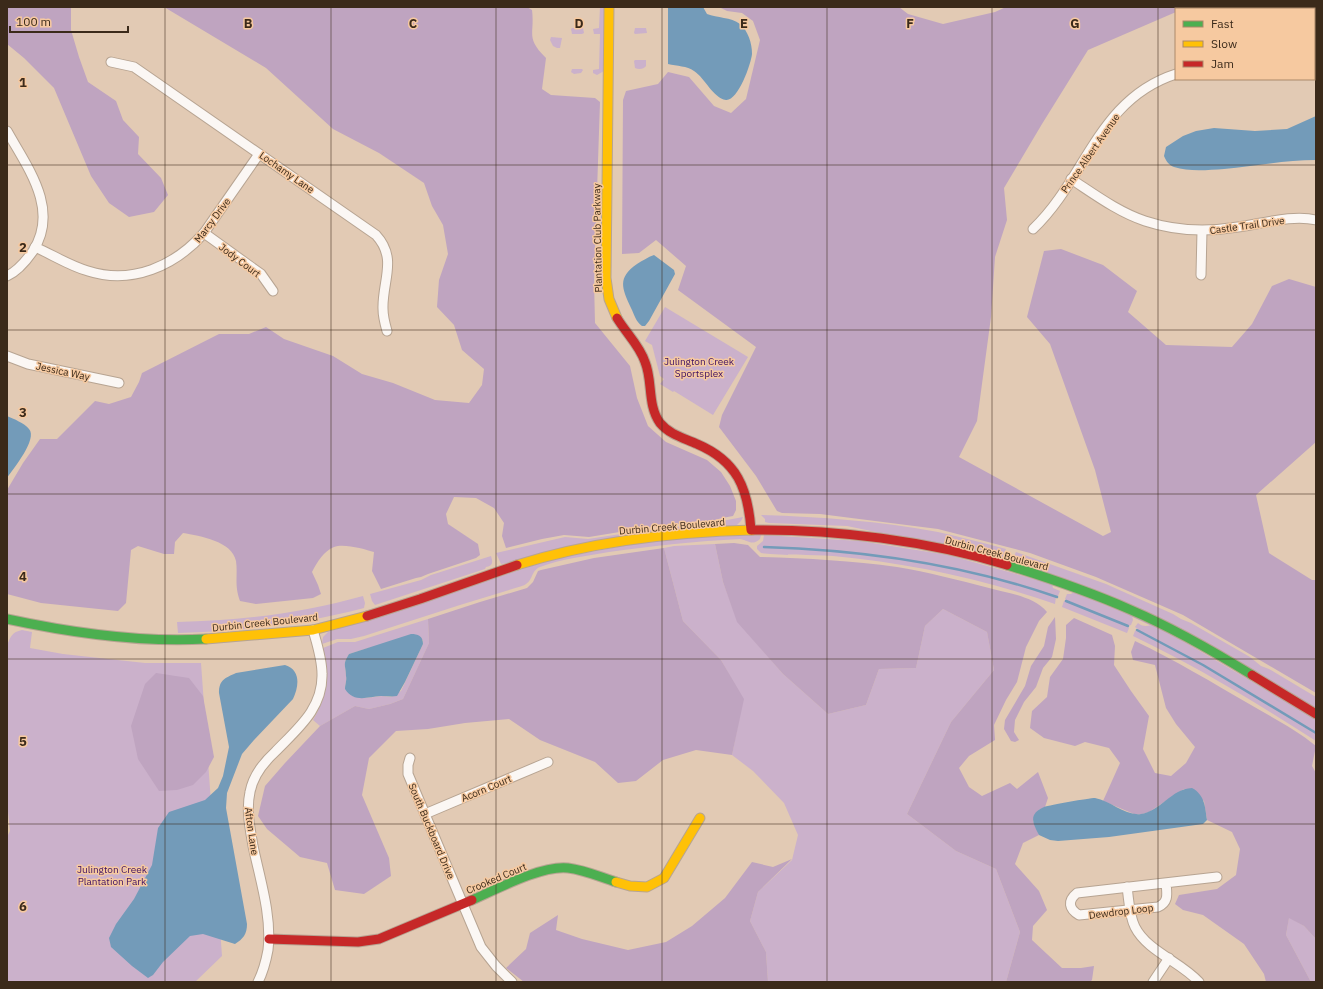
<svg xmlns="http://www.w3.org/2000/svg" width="1323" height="989" viewBox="0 0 1323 989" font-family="'IBM Plex Sans',sans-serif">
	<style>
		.green { fill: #cbb1cb; fill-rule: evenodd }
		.forest { fill: #bfa4c0 }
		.water { fill: #739bb9 }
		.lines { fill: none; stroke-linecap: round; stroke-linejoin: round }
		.stream { stroke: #739bb9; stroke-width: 2.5 }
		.street-casing { stroke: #b7a492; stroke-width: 11 }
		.fast-casing { stroke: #b7a492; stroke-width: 11 }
		.slow-casing { stroke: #b7a492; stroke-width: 11 }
		.jam-casing { stroke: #b7a492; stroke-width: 11 }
		.street { stroke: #fbf7f4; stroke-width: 9 }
		.fast { stroke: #4caf50; stroke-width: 9 }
		.slow { stroke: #ffc107; stroke-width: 9 }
		.jam { stroke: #c62828; stroke-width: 9 }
		.grid { fill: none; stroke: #3b2a1a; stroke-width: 1; stroke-opacity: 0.55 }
		.labels { text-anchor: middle; stroke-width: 3; stroke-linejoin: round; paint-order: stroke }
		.street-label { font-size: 10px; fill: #3b2a1a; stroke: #f6c9a0 }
		.park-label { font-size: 10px; fill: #3d0f62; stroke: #f6c9a0 }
		.grid-label { font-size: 13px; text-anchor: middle; font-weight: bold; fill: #3b2a1a; stroke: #f6c9a0; stroke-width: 3; stroke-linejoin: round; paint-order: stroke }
	</style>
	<rect width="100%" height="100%" fill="#e2cab4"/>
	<g class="green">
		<polygon points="600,7 605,7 604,71 597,75 593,73 593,70 599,69 600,34 594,34 593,29 599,28"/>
		<polygon points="572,28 583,28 584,33 582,34 572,34 571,29"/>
		<polygon points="635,28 646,28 647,33 635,34 634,33"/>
		<polygon points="551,37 562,38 560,48 557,48 553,46 550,40"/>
		<path d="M635,60H646V66C644,69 639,70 635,68L634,61Z"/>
		<polygon points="572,69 582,69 583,70 581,73 574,74 571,72"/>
		<polygon points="665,307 748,357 713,415 674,391 673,392 660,384 664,379 660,376 652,345 645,341"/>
		<path d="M761,515C820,517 880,521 938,532C961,537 984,543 1006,549L1002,558L847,526L769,523L765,522V519Z"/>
		<polygon points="743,517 741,521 737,525 501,564 496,553 565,537 588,539 641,531 685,526 710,525 722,521"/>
		<path d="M761,535L760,539C752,546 750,541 740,539C696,541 653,546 609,552C586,556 561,559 540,567C530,571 534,582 522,586L460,605L364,636L351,639H337L322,644L323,637L328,632L554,559L639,543L682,538Z"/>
		<path d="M764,535L860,541L948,555L1052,584L1053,588L1060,591L1058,596L1056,597L1055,604C983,579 909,563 833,556C809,554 784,556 761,553L757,549V546L763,541Z"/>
		<polygon points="715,544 723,582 738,622 783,674 828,714 866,705 879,669 916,668 925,626 943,609 987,632 994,670 951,722 907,814 956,851 996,869 1020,932 1006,982 768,982 766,952 750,921 758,892 792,860 798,835 784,803 753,771 732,755 743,699 721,660 683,621 664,548 674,546"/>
		<polygon points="1016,552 1106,584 1173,614 1181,619 1191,623 1250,657 1261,666 1269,669 1316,697 1316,710 1272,683 1014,561 1015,554"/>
		<path d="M491,556C493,562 493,566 486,567L485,569L375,605L372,601L370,594L421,580L431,575Z"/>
		<polygon points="1074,592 1132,616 1133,620 1131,625 1128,626 1129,628 1127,633 1062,607 1064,601 1066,600 1065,599 1067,594 1071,594"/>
		<path d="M363,596L365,603L364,608C303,624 241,631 178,633L177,622C240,621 302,613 363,596Z"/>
		<path d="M428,619L429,643L403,699L390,704L369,709L355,706L320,726L313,720C328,696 328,675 323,648L338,642H355ZM423,640V644L401,691L391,697L382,696L366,698L345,689C345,685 347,680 346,676C346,665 342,665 349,654L368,648Z"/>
		<path d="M1138,623C1141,626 1146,627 1151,625L1181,640L1316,719V741C1257,703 1196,666 1133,636L1135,631L1138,629L1135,627Z"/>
		<path d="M22,630L32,632L30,648L63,654L145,663H201L222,956L195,982H7V837L10,831L7,802V646C10,637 12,632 22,630Z"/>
		<polygon points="1289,917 1304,926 1316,939 1316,982 1311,982 1286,935"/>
	</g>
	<g class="forest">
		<polygon points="7,7 71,7 71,30 79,57 88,82 116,101 123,120 139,137 138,154 161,178 168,195 154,212 129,217 109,203 91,176 54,88 24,58 7,44"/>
		<path d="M164,7H527L532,10C535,35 525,37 546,58L542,89L551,95L595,98L600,102L594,281L595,323L630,366L637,398L648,426L666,442L707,460L721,472L730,486L736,501V510L733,516L722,518L708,522L684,523L644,528L589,537L564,535L542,539L506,548L502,536L504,523L494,508L476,498L454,497L446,514L448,524L478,544L480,555L476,558L428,574L421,577L416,578L381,589L372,571L374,552C365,549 343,543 334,547C324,551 317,562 312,572L318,585L321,594L313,598L256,604L240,601C234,585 238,575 236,561C232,541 200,536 183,533L175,542L174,554H164L138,546L131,550L126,603L118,611L41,603L7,594V490L23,463L40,439H57L95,401L109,404L131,397L139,382L142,373L219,334H249L266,327L284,339L333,356L362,374L393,383L435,400L469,403L482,385L484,369L462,350L454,325L437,307L439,280L448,254L443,225L432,206L424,183L379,153L333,129L266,68Z"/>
		<polygon points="719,7 899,7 908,14 943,24 995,12 1006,7 1187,7 1182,9 1176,9 1176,12 1088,50 1042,124 1004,188 1007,220 995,257 991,317 977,421 959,457 1103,536 1111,532 1095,470 1050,344 1027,317 1044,251 1061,249 1103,265 1137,291 1128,312 1166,345 1232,347 1252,324 1272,286 1289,279 1316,287 1316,442 1256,495 1269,553 1312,580 1316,580 1316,693 1183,615 1096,577 1030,553 938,529 820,514 782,513 777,511 756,476 719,427 722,415 756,347 678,290 686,266 656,240 639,253 622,254 623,100 626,91 658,84 668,72 689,77 714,106 731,113 746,99 760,40 753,21 742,13 727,11"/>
		<path d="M734,543L748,545L760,557C806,558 852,561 897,567C928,572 958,580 989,588C1007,593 1034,596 1047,612L1039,621L1026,647L1017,682L1006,700L994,725L995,740L969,756L959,768L969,787L982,796L1010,783L1017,789L1038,772L1048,798L1045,807L1039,810L1033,821L1039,835L1023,843L1015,864L1039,891L1047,910L1033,926L1032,940L1062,968H1081L1094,966L1092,980L1090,982H1006L1020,932L996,869L956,851L907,814L951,722L994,670L987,632L943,609L925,626L916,668L879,669L866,705L828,714L783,674L737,622L723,582L715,544Z"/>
		<polygon points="664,548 683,621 721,660 744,699 732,755 696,750 663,760 636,781 618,783 595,762 540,740 509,719 465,723 428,729 396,731 369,758 362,795 389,858 391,876 364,894 335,890 327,863 300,857 267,829 258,816 265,786 285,763 320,726 355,706 369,709 390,704 403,699 429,643 428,619 480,602 527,588 533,582 538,571 541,570 594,558"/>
		<polygon points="1055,617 1056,639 1052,657 1043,668 1036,687 1024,702 1015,720 1014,732 1019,740 1015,742 1011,741 1004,729 1005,720 1025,686 1031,666 1044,646 1048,627"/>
		<path d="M1074,618L1112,635L1115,646L1114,665L1131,691L1149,716L1143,749L1155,773L1171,776L1186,763L1195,747L1176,724L1166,708L1155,665L1133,660L1131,652L1135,641C1175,660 1213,683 1251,705C1273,718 1297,730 1316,746L1312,766L1316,773V939L1304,926L1289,918L1286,935L1311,982H1266L1264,974L1244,944L1203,915L1183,910L1175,904L1179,895L1217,889L1236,875L1240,849L1232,832L1207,820L1204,801L1184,789L1149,812L1142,814H1134L1103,801L1120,763L1109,748L1085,742L1075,746L1044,738L1030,728L1032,711L1047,697L1050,677L1063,659L1066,638V625Z"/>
		<polygon points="156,673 189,678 203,696 214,757 206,772 193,785 177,790 159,791 138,759 131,726 145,684"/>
		<polygon points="792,859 758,892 750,921 766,952 768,982 524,982 506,968 526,949 530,933 558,915 556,930 582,939 628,950 666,942 692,926 725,898 752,862 773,867"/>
	</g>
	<g class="water">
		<path d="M668,7H703L707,14C717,18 731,17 740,24C748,31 752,43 752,54C751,64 738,101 726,100C713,98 705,78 694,71C687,66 677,66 668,64Z"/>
		<path d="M1316,116V160C1285,160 1255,166 1224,169C1208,170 1189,172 1174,167C1169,165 1166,161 1164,156L1166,147L1183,136L1196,131L1214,128L1255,131L1287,129Z"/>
		<path d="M654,255L674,270L675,274L649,321L645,326H642C636,322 634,314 631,308C622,288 617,278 637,264C642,261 648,257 654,255Z"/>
		<path d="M7,416C14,419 24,423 29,429C38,439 13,469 7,478Z"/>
		<path d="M411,634C418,634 423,636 423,644L405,682L397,696C391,697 386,696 381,696C367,697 354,703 345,689C345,685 347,680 346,676C346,665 342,665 349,654Z"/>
		<path d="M285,665C301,670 299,686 293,699L254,740L242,754L227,793L226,808L247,924C247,934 243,939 235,944L203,934L190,936L163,962L153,975L148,978L132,966L111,947L109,938L116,924L134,899L152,865L158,828L169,812L205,800L218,788L223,776L229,747L219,693C219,680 225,678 236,673Z"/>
		<path d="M1192,788C1205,795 1205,807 1207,820L1203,824L1109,837L1058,841L1050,840L1039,835C1036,829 1031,821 1034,815C1036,811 1040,809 1044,807C1050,805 1089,798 1095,798C1111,801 1125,816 1141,814C1161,811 1171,789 1192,788Z"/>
	</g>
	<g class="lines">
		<g class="stream">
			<path d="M764,547C864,550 962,564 1057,597"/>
			<polyline points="1066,601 1128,626"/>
			<polyline points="1137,630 1203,665 1316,733"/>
		</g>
		<defs>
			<g id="street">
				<polyline points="1314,50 1316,48"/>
				<path d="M111,62L134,67L376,235C398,259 382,281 383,309C383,316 385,324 387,331"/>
				<path d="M7,131C27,167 60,209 33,251C26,261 18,271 7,276"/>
				<path d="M1071,179C1094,194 1118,212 1145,221C1175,231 1207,232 1238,227C1261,224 1293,214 1316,220"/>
				<path d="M1033,229C1086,179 1098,99 1176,74"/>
				<polyline points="204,233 261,274 273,291"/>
				<path d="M35,247C53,255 70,266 88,271C132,285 175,266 204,233L259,154"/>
				<polyline points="1201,275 1202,231"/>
				<polyline points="7,356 28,364 119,383"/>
				<polyline points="410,758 408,765 408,774 481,947 496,966 512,982"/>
				<polyline points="425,814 548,762"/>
				<path d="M1166,883C1167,894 1169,902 1158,907L1079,915C1069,909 1067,901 1077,893L1217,877"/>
				<path d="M1127,887C1129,900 1129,915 1135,927C1147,951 1181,962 1199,982"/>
				<path d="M258,982C263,972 266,961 268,950C272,916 260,879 253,846C250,828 246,810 250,792C253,776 263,763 275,752C297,729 323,709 322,674C322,659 317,644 313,630"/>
				<polyline points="1153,982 1169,958"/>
			</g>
			<g id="fast">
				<path d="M1007,565C1049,578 1090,592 1131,610C1173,628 1213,651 1252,675"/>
				<path d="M7,619C72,633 139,643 206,639"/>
				<path d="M472,900C497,889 542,865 568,868C585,870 600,877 616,882"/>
			</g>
			<g id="slow">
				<polyline points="609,7 606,278 609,299 617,318"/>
				<path d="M517,565C593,541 673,532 753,530"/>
				<polyline points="206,639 313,630 367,616"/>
				<polyline points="616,882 630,886 647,887 664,878 700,818"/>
			</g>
			<g id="jam">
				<path d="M617,318C626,333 640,346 645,362C653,381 647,405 660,423C670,435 684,438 697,444C737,461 748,488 751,530"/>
				<path d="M753,530C834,529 929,541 1007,565"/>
				<polyline points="367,616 420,599 517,565"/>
				<polyline points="1252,675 1316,714"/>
				<polyline points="269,939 358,942 379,939 472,900"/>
			</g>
		</defs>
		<use href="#street" class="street-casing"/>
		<use href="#fast" class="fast-casing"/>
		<use href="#slow" class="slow-casing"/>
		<use href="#jam" class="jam-casing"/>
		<use href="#street" class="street"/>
		<use href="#fast" class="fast"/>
		<use href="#slow" class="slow"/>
		<use href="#jam" class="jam"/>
	</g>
	<path class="grid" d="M165,7V982M331,7V982M496,7V982M662,7V982M827,7V982M992,7V982M1158,7V982M7,165H1316M7,330H1316M7,494H1316M7,659H1316M7,824H1316"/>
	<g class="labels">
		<g class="street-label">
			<text transform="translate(1090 153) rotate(-55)" y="4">Prince Albert Avenue</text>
			<text transform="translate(287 172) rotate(35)" y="4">Lochamy Lane</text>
			<text transform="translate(212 220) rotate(-53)" y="4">Marcy Drive</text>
			<text transform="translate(1247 225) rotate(-8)" y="4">Castle Trail Drive</text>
			<text transform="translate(597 238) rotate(-91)" y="4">Plantation Club Parkway</text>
			<text transform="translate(240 260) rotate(37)" y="4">Jody Court</text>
			<text transform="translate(63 371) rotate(12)" y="4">Jessica Way</text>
			<text transform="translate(672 526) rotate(-5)" y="4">Durbin Creek Boulevard</text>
			<text transform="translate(997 553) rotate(15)" y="4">Durbin Creek Boulevard</text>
			<text transform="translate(265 622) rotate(-6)" y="4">Durbin Creek Boulevard</text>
			<text transform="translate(486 788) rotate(-23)" y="4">Acorn Court</text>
			<text transform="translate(252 831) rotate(82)" y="4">Afton Lane</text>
			<text transform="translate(432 831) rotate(67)" y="4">South Buckboard Drive</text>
			<text transform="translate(496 878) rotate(-23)" y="4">Crooked Court</text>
			<text transform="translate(1121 911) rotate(-7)" y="4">Dewdrop Loop</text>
		</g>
		<g class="park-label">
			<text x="699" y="365">Julington Creek<tspan x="699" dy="12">Sportsplex</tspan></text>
			<text x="112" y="873">Julington Creek<tspan x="112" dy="12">Plantation Park</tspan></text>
		</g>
	</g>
	<g class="grid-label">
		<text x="248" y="28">B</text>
		<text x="413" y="28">C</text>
		<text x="579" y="28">D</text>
		<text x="744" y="28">E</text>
		<text x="910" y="28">F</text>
		<text x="1075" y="28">G</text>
		<text x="23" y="87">1</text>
		<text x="23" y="252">2</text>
		<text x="23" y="417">3</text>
		<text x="23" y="581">4</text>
		<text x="23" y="746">5</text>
		<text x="23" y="911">6</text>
	</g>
	<rect width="1323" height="989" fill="none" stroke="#3b2a1a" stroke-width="16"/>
	<rect x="1175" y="8" width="140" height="72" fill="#f6c9a0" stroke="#ab896a"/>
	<rect x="1183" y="21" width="20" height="6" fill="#4caf50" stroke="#ab896a"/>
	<text x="1211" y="28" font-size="12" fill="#3b2a1a">Fast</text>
	<rect x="1183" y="41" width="20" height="6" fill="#ffc107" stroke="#ab896a"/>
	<text x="1211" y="48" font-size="12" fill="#3b2a1a">Slow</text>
	<rect x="1183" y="61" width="20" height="6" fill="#c62828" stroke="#ab896a"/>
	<text x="1211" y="68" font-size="12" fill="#3b2a1a">Jam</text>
	<path d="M10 26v6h118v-6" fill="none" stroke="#3b2a1a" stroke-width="2"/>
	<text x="16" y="26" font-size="12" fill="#3b2a1a" stroke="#f6c9a0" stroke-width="3" paint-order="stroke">100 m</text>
</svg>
